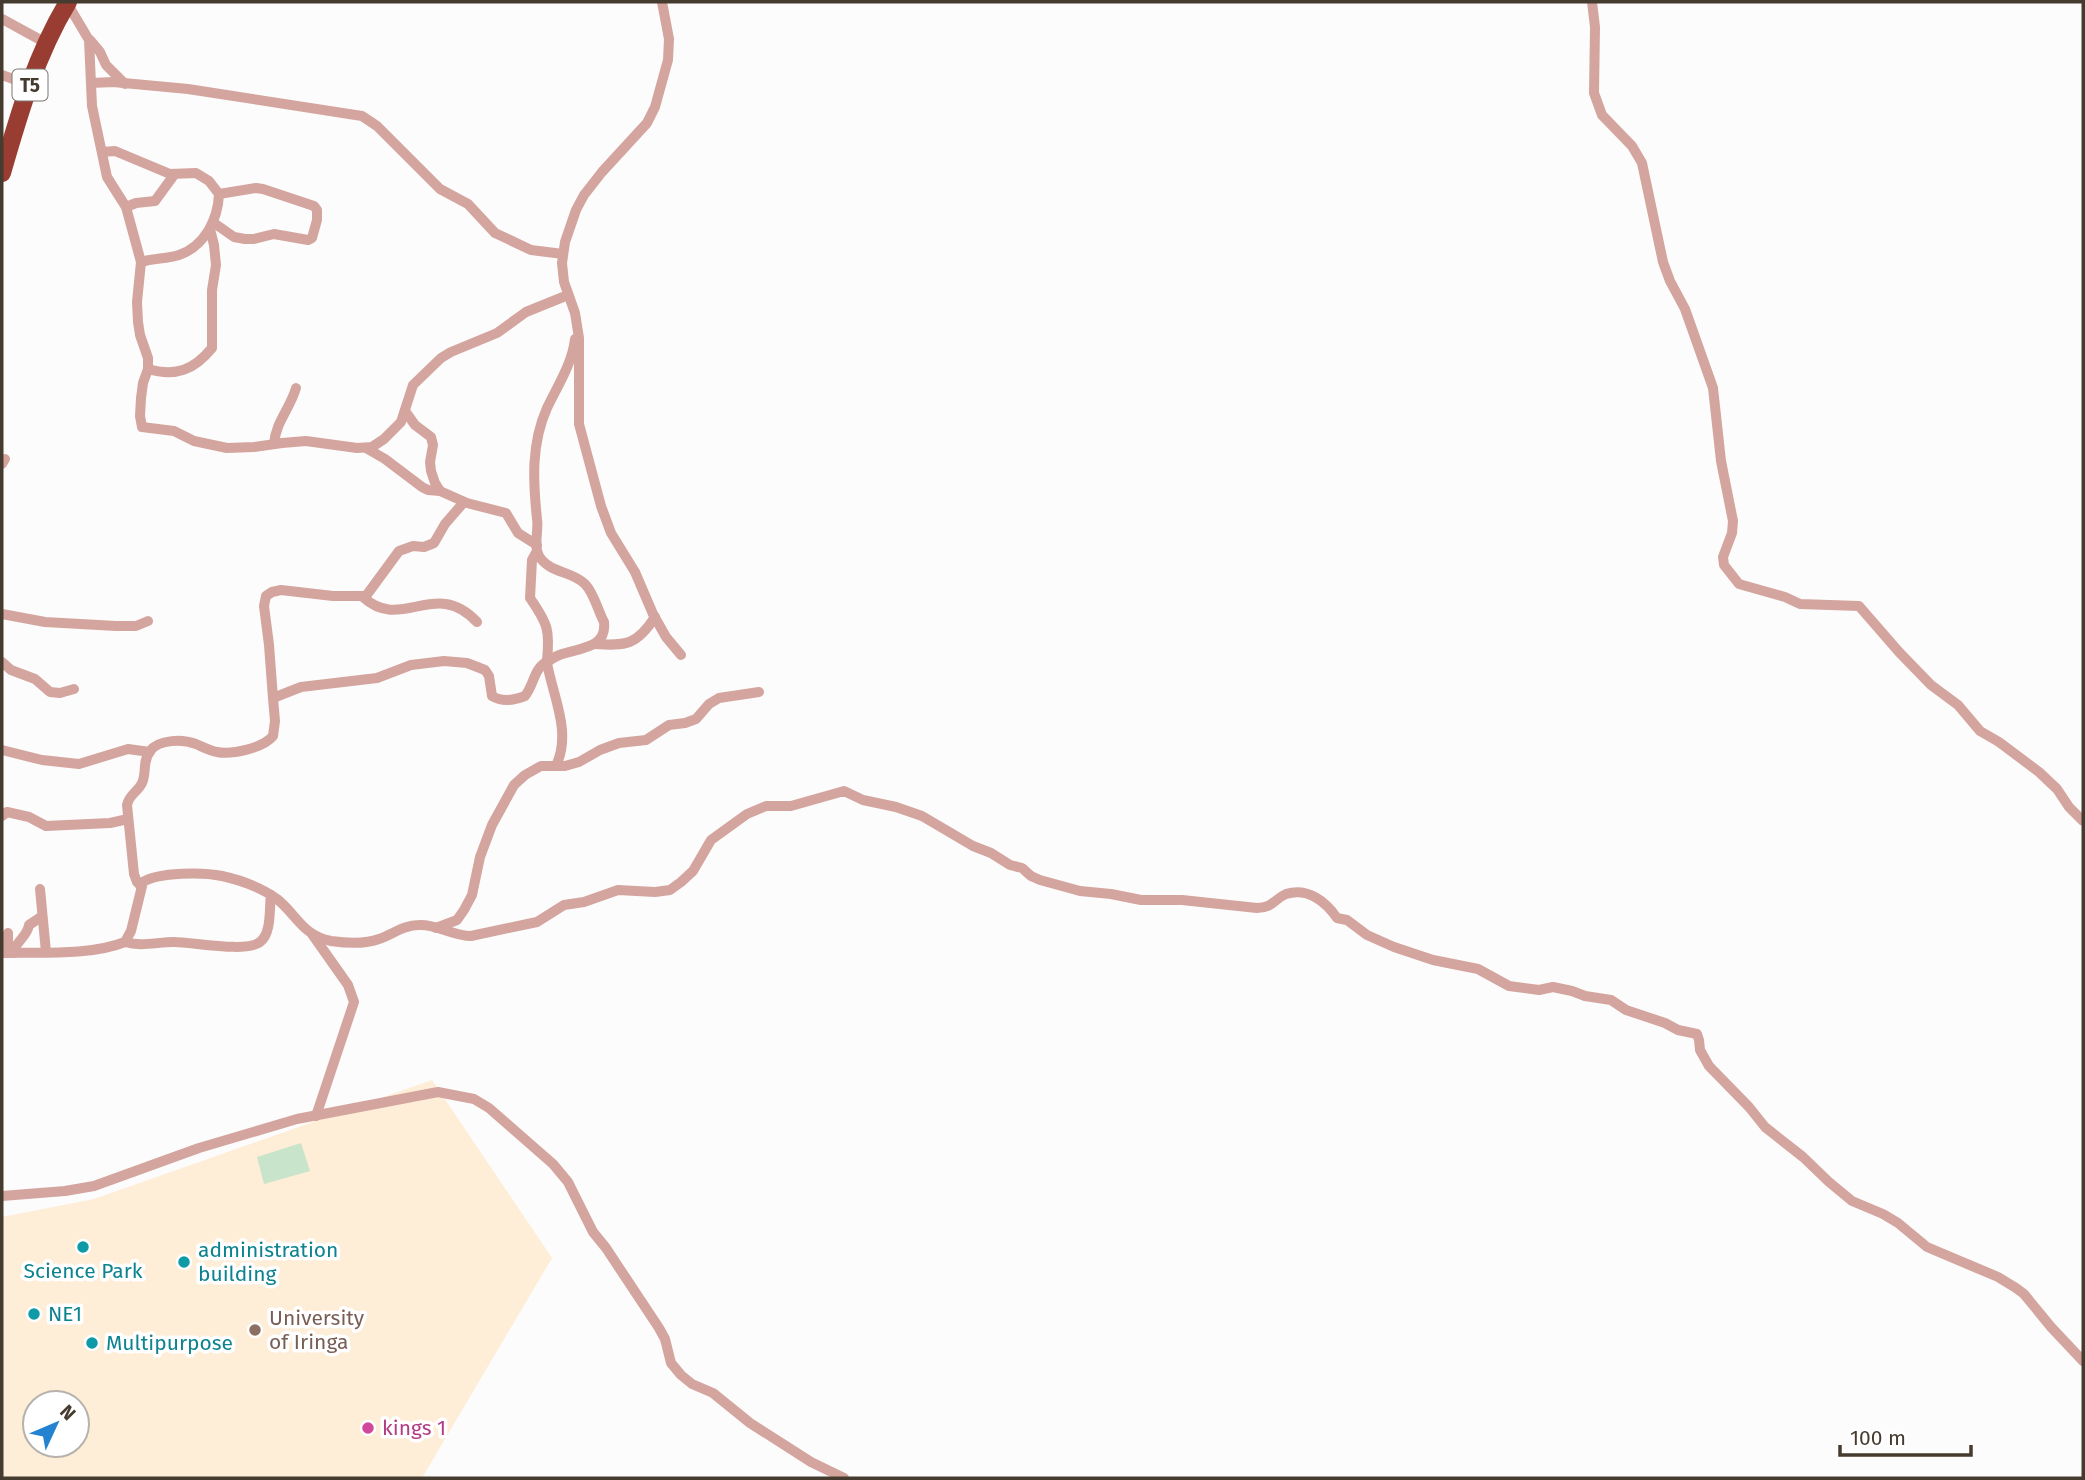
<svg xmlns="http://www.w3.org/2000/svg" width="2085" height="1480" viewBox="0 0 2085 1480" font-family="'Fira Sans',sans-serif">
	<style>
		.built { fill: #feedd7; fill-rule: evenodd }
		.green { fill: #c8e4cb }
		.lines { fill: none; stroke-linecap: round; stroke-linejoin: round }
		.street { stroke: #d4a59e; stroke-width: 10 }
		.highway { stroke: #993d33; stroke-width: 18 }
		.culture-dot { fill: #0f9aa8; stroke: #fff; stroke-width: 2.5 }
		.education-dot { fill: #8d6e63; stroke: #fff; stroke-width: 2.5 }
		.hotel-dot { fill: #d1479c; stroke: #fff; stroke-width: 2.5 }
		.labels { text-anchor: middle; stroke-width: 7; stroke-linejoin: round; paint-order: stroke }
		.shield { fill: #fff; stroke: #7d766d; stroke-width: 2 }
		.shield-label { font-size: 19px; font-weight: bold; fill: #453b2f }
		.culture-label { font-size: 21px; fill: #0d838f; stroke: #fff; text-anchor: start }
		.education-label { font-size: 21px; fill: #785e54; stroke: #fff; text-anchor: start }
		.hotel-label { font-size: 21px; fill: #b23c85; stroke: #fff; text-anchor: start }
	</style>
	<rect width="100%" height="100%" fill="#fcfcfc"/>
	<path class="built" d="M432,1080L552,1258L422,1478H2V1217L94,1199ZM35,1403H77V1445H35Z"/>
	<polygon class="green" points="301,1143 310,1171 264,1184 257,1157"/>
	<g class="lines">
		<g class="street">
			<polyline points="662,2 669,39 668,60 655,107 647,123 602,172 584,195 576,210 565,242 562,263 564,282 575,313 579,338 579,424 601,506 611,533 635,572 653,614 666,637 681,655"/>
			<polyline points="1592,2 1595,27 1594,93 1602,115 1632,146 1642,163 1663,262 1670,281 1685,309 1713,388 1721,461 1733,521 1732,533 1723,557 1724,565 1739,584 1785,597 1800,604 1859,606 1899,652 1931,685 1958,705 1980,731 1999,742 2039,772 2057,789 2069,807 2083,821"/>
			<polyline points="67,3 89,40 92,106 107,177 126,207 141,262 137,302 138,322 140,335 148,358 148,369 143,383 141,398 140,416 142,427 174,431 194,441 227,448 254,447 282,443 306,441 357,448 372,447 384,439 401,422 413,385 441,358 451,352 497,333 526,312 568,295"/>
			<polyline points="2,19 46,43"/>
			<polyline points="90,40 100,52 106,65 125,84"/>
			<polyline points="2,75 30,85"/>
			<polyline points="91,83 113,82 188,89 362,116 377,126 440,189 468,204 495,233 531,250 563,254"/>
			<path d="M102,152L115,151L170,174L196,173L209,181L219,194C218,219 205,246 179,255C167,259 153,258 141,262"/>
			<polyline points="126,207 136,203 155,201 174,175"/>
			<polyline points="214,223 234,237 245,239 254,239 274,234 308,240 312,238 317,220 317,210 314,206 263,189 256,188 219,194"/>
			<path d="M148,369C176,377 194,370 212,348V290L216,265L214,245L210,229"/>
			<polyline points="405,411 415,425 431,437 433,445 430,462 431,471 435,483 440,491 467,503 506,513 518,533 537,545"/>
			<path d="M274,444C276,421 290,409 296,388"/>
			<polyline points="366,448 385,459 422,487 428,490 440,491"/>
			<polyline points="2,464 5,459"/>
			<path d="M537,551L532,560L530,598C548,624 550,630 547,661"/>
			<path d="M363,597C402,633 435,577 477,622"/>
			<polyline points="2,614 45,622 116,626 136,626 148,621"/>
			<path d="M595,644C626,646 637,645 655,617"/>
			<polyline points="2,662 11,670 35,679 50,692 60,693 74,689"/>
			<path d="M273,698L301,687L377,678L411,665L444,661L467,663L485,670L489,676L492,696C502,702 515,700 525,696C535,683 533,669 548,661"/>
			<polyline points="2,750 42,760 79,764 128,749 150,752"/>
			<path d="M556,766C572,732 553,697 547,663C562,645 608,656 604,622C598,611 594,593 585,584C572,571 549,573 539,556C533,545 539,531 537,519C533,481 531,444 547,408C558,385 572,364 575,339"/>
			<polyline points="2,816 7,812 29,817 46,826 110,823 128,819"/>
			<path d="M141,886L137,882L134,874L127,805C129,794 138,792 142,783C147,772 142,762 150,751C159,739 183,739 196,744C203,747 210,751 217,752C232,755 263,748 273,736L275,721L273,698L269,645L264,606L266,596L272,592L281,590L333,596H366L399,551L413,546L424,547L434,543L445,524L464,502"/>
			<polyline points="40,889 46,952"/>
			<polyline points="436,928 457,920 464,910 472,895 480,857 492,825 514,785 525,775 541,766 565,766 579,762 600,750 619,743 646,740 669,725 685,723 696,719 709,704 719,698 759,692"/>
			<polyline points="8,933 8,953"/>
			<polyline points="312,934 348,985 354,1002 316,1116"/>
			<path d="M125,942C141,947 157,942 174,942C193,942 246,953 260,942C272,933 269,908 271,895"/>
			<path d="M2,953C39,952 90,956 125,942L131,931L143,882C159,872 203,872 222,876C240,880 262,888 277,899C297,915 302,935 331,941C345,943 366,944 379,939C393,934 404,925 419,925C437,924 453,936 471,936L537,922L564,905L584,902L618,890L655,892L670,890L681,882L693,871L711,840L747,814L766,806H791L844,791L863,800L896,807L922,816L973,846L991,853L1010,865L1022,868L1031,876L1040,880L1080,891L1111,894L1141,900H1182L1257,908C1273,908 1274,899 1286,894C1308,887 1326,902 1337,918L1347,920L1367,935L1394,947L1433,960L1478,969L1509,986L1539,990L1553,987L1572,991L1585,996L1611,1000L1626,1010L1665,1023L1678,1030L1697,1034L1699,1040L1700,1050L1709,1066L1749,1107L1765,1127L1803,1157L1829,1182L1852,1201L1883,1214L1898,1223L1927,1247L1998,1277L2016,1288L2024,1294L2051,1327L2083,1361"/>
			<path d="M13,953C16,941 27,937 29,925L41,917"/>
			<polyline points="2,1196 65,1191 94,1186 199,1148 297,1119 438,1092 474,1099 489,1108 553,1164 568,1182 593,1232 606,1248 659,1328 665,1339 671,1363 681,1375 692,1384 713,1393 750,1423 811,1462 844,1478"/>
		</g>
		<path class="highway" d="M2,173C19,114 36,55 68,2"/>
	</g>
	<g class="culture-dot">
		<circle cx="83" cy="1247" r="7"/>
		<circle cx="184" cy="1262" r="7"/>
		<circle cx="34" cy="1314" r="7"/>
		<circle cx="92" cy="1343" r="7"/>
	</g>
	<circle class="education-dot" cx="255" cy="1330" r="7"/>
	<circle class="hotel-dot" cx="368" cy="1428" r="7"/>
	<g class="labels">
		<rect class="shield" x="12.5" y="69.5" width="35" height="31" rx="5"/>
		<g class="shield-label">
			<text x="30" y="92">T5</text>
		</g>
		<g class="culture-label">
			<text x="198" y="1257">administration<tspan x="198" dy="24">building</tspan></text>
			<text x="83" y="1278" text-anchor="middle">Science Park</text>
			<text x="48" y="1321">NE1</text>
			<text x="106" y="1350">Multipurpose</text>
		</g>
		<g class="education-label">
			<text x="269" y="1325">University<tspan x="269" dy="24">of Iringa</tspan></text>
		</g>
		<g class="hotel-label">
			<text x="382" y="1435">kings 1</text>
		</g>
	</g>
	<rect width="2085" height="1480" fill="none" stroke="#453b2f" stroke-width="7"/>
	<g transform="translate(56 1424) rotate(46)"><circle r="33" fill="#ffffff" stroke="#b5b1ac" stroke-width="2"/>
	<path d="M0-5L12 26L0 18L-12 26Z" fill="#2483d0"/>
	<text y="-10" font-size="19" font-weight="bold" text-anchor="middle" fill="#453b2f">N</text>
	</g>
	<path d="M1840 1445v10h131v-10" fill="none" stroke="#453b2f" stroke-width="3.5"/>
	<text x="1850" y="1445" font-size="21" fill="#453b2f" stroke="#ffffff" stroke-width="5" paint-order="stroke">100 m</text>
</svg>
